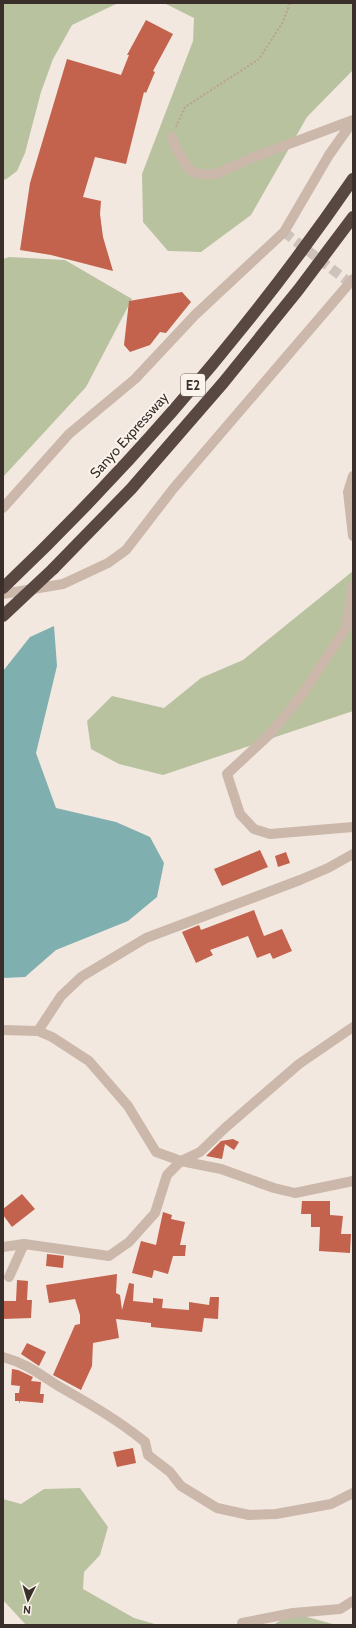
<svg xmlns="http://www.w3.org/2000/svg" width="356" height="1628" viewBox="0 0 356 1628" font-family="Cabin,sans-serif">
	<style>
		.green { fill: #b8c29f }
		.water { fill: #7fafae }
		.building { fill: #c3624d }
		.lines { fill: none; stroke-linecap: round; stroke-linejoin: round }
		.minor-tunnel { stroke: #cec3bc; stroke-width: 10; stroke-dasharray: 10 5; stroke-linecap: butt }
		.path { stroke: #b7a295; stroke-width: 2; stroke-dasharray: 2 2; stroke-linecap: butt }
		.minor { stroke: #cbb8ab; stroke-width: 10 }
		.tertiary { stroke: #cbb8ab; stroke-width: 10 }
		.motorway { stroke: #594842; stroke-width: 12 }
		.motorway-bridge { stroke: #594842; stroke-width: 12 }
		.labels { text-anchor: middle; stroke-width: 4; stroke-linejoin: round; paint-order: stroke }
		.shield { fill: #faf3ec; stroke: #736964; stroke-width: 1 }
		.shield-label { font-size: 13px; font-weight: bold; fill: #392e2a }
		.street-label { font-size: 14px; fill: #392e2a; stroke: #faf3ec }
	</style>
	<rect width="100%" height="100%" fill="#f3e8e0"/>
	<g class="green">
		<polygon points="3,3 125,3 116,4 72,25 53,59 41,92 25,153 17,171 5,180 3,178"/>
		<polygon points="164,3 353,3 353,70 307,117 251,215 201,252 168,251 143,222 142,174 193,41 194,18"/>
		<polygon points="9,257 65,260 132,299 86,387 3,477 3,259"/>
		<polygon points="353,571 353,711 163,775 119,764 91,749 87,721 112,696 164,708 201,678 243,660"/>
		<polygon points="80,1488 108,1527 100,1555 84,1572 83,1589 134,1618 158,1625 26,1625 3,1600 3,1499 21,1504 44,1489"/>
		<polygon points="293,1613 336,1625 273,1625"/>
	</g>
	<polygon class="water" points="54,626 57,666 36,753 56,808 116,822 150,837 164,863 157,897 128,921 56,950 25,977 3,978 3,671 30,637"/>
	<g class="building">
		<polygon points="146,20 173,34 153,71 155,72 146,93 144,92 126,164 95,157 83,197 101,201 100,214 103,237 113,271 51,255 20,250 30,183 67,59 121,75 129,55 127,55"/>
		<polygon points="182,292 191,302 166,333 160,332 150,345 130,352 124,345 129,301"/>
		<polygon points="260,850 268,867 222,886 214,869"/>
		<polygon points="286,852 290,863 278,867 275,856"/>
		<polygon points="254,910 264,936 282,929 292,951 273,959 270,953 257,958 248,936 210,950 213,955 196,963 182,932 199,925 201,930"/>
		<polygon points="233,1139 239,1142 234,1150 225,1144 222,1159 206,1156 221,1141"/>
		<polygon points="22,1194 35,1209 12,1227 3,1215 3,1209"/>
		<polygon points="302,1201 330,1201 330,1215 343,1216 341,1234 351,1234 350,1253 319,1251 320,1227 311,1227 311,1214 301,1214"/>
		<polygon points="163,1212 172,1215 171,1219 185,1222 180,1245 186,1245 185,1256 173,1256 168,1274 154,1270 152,1278 132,1273 141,1241 156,1245"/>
		<polygon points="47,1254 64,1256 63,1268 46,1266"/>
		<polygon points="117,1274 116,1293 120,1295 122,1310 129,1283 134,1284 133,1301 153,1303 153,1298 163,1299 162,1308 189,1310 189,1302 209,1305 210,1297 219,1297 218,1319 204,1318 202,1332 151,1327 151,1323 116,1319 119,1338 93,1343 92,1366 81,1390 53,1375 75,1325 80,1324 80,1315 75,1299 49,1303 46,1285"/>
		<polygon points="17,1280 28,1281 27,1300 32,1300 31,1318 3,1319 3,1301 16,1301"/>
		<polygon points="27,1343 46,1352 39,1366 21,1354"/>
		<polygon points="12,1369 18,1370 33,1377 31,1381 41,1382 40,1394 44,1394 43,1403 20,1401 19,1404 19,1401 15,1401 15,1393 19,1393 20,1386 11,1385"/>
		<polygon points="133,1448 136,1463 117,1467 113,1452"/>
	</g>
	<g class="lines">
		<polyline class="minor-tunnel" points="284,232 350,283"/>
		<polyline class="path" points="176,127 185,107 259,59 283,22 290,3"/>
		<g class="minor">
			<polyline points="172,137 178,152 189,169 197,174 216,174 254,157 353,120"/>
			<polyline points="353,476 348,492 353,536"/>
			<polyline points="3,508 69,434 135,379 195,315 284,232 329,155 353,121"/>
			<polyline points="353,585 346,628 301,696 271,733 227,774 240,814 254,829 270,834 353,827"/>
			<polyline points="3,1030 38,1031 52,1037 89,1061 128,1106 156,1152 181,1161 221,1169 274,1188 295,1193 353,1181"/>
			<polyline points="38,1031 61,996 81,977 146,938 300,880 328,868 353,854"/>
			<polyline points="3,1247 24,1244 109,1256 129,1242 155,1213 167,1175 181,1161 200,1152 225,1128 299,1064 353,1027"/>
			<polyline points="9,1277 24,1244"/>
			<path d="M3,1357C28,1364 39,1374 60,1387C90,1404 118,1420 145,1442L148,1455L170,1472L181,1486L217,1508L249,1515L276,1514L331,1504L353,1493"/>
			<polyline points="244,1625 242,1623 293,1613 340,1609 353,1601"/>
		</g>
		<polyline class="tertiary" points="3,594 63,584 108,563 126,550 173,489 353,279"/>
		<g class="motorway">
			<polyline points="53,569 131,489 223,383 299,289 353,217"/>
			<path d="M3,588C132,465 252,326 353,179"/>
		</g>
		<polyline class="motorway-bridge" points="3,616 53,569"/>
	</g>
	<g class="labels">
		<rect class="shield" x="181" y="374" width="24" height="22" rx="3"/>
		<g class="shield-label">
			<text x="193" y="390">E2</text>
		</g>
		<g class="street-label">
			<text transform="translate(129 435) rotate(-48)" y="5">Sanyo Expressway</text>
		</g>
	</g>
	<rect width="356" height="1628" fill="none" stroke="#392e2a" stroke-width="8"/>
	<g transform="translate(28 1600) rotate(185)" stroke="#faf3ec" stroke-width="3" paint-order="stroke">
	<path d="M0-3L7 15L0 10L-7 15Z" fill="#392e2a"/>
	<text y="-6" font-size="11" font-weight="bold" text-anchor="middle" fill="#392e2a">N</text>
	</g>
</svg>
